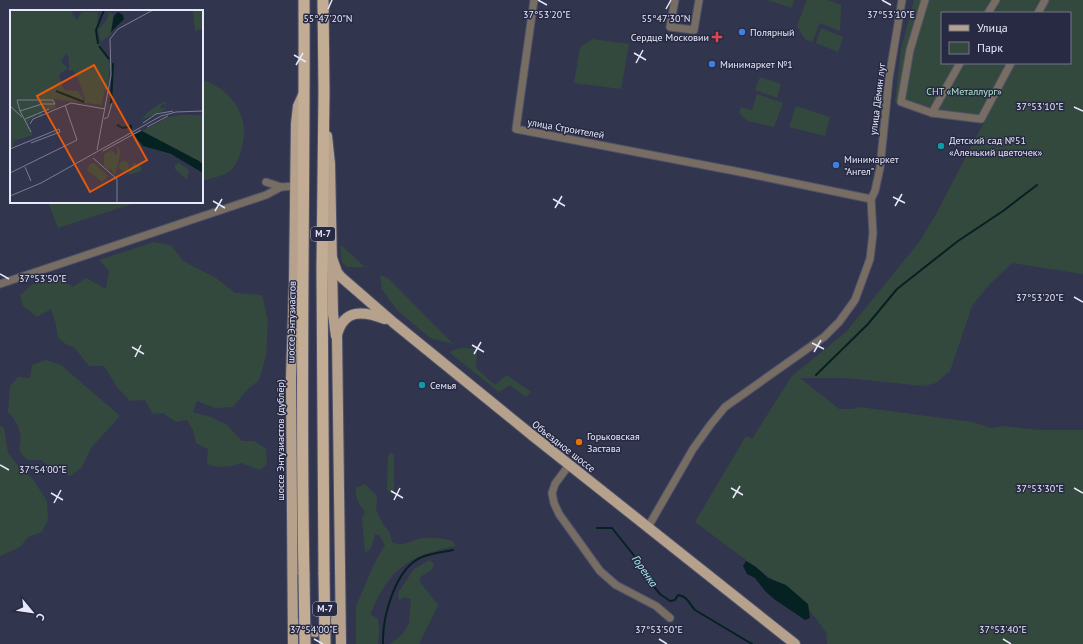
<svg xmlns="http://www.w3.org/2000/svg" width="1083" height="644" viewBox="0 0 1083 644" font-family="'PT Sans',sans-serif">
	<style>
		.green { fill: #34493e }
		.water { fill: #052121 }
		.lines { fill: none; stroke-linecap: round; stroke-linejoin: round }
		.stream { stroke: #052121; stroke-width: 2 }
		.minor-casing { stroke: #4f526a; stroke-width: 9 }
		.primary-casing { stroke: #4f526a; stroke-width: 12 }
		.trunk-casing { stroke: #4f526a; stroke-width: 13 }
		.minor { stroke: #776d62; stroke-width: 7 }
		.primary { stroke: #b6a28c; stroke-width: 10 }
		.trunk { stroke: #c2ac94; stroke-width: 11 }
		.trunk-bridge-casing { stroke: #4f526a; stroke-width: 13; stroke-linecap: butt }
		.trunk-bridge { stroke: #c2ac94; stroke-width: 11 }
		.ticks { fill: none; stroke: #e7e9fa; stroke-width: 1.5 }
		.shop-dot { fill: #3f7fe0; stroke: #282a43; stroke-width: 1.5 }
		.health-dot { fill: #e0444e; stroke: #282a43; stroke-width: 1.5 }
		.culture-dot { fill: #0f9aa8; stroke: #282a43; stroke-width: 1.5 }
		.food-dot { fill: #e8710a; stroke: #282a43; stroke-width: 1.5 }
		.labels { text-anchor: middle; stroke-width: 3; stroke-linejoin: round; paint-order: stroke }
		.shield { fill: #282a43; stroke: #aeb0c3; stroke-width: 1 }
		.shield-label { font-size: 9px; font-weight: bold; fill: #e7e9fa }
		.poi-label { font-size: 10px; fill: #e7e9fa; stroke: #282a43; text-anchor: start }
		.park-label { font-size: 10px; fill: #afe8c9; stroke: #282a43 }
		.street-label { font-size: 10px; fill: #e7e9fa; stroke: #282a43 }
		.water-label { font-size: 11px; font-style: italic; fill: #a9f2f3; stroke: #282a43 }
		.inset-river { fill: none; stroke: #052121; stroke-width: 2 }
		.inset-road { fill: none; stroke: #7a7d93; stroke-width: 1 }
		.view { fill: #e8590c; fill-opacity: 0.15; stroke: #e8590c; stroke-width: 2 }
		.inset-edge { fill: none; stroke: #e7e9fa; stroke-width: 2 }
		.ticks-label { font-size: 10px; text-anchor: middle; fill: #e7e9fa; stroke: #282a43; stroke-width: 3; stroke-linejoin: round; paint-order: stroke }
	</style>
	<rect width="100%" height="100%" fill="#32354e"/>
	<g class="green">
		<polygon points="767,0 794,0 792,8"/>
		<polygon points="807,0 827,0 841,5 840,31 820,23 812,42 805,39 797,26"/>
		<polygon points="914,0 1047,0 1040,13 942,13 942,63 1014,63 983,120 931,115 917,111 895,102 901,49"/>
		<polygon points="1049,0 1083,0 1083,274 1012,263 987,287 972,306 950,371 936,383 924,386 846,378 800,378 839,409 853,409 859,407 972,422 991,428 1004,426 1038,430 1083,430 1083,644 827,644 826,632 804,603 695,522 746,436 752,439 792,376 846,332 920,241 936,214 1015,63 1070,63 1070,13 1042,13"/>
		<polygon points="821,28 843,37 838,52 816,43"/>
		<polygon points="592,39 629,44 621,89 574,83 580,48"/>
		<polygon points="760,77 781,84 777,98 755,90"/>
		<path d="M206,81C236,93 252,122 240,154C238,160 234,169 229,172C221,177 210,178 202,181V82Z"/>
		<polygon points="757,94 783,103 774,127 748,121 739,113 741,107 752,110"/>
		<polygon points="796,106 830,117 825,136 789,127"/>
		<polygon points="48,202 138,202 58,228"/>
		<polygon points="154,242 172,246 183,261 216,278 235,293 262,295 268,321 266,356 259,380 246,391 233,407 215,408 197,401 193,412 211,417 227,425 242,441 254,441 266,449 267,464 260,470 241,463 232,466 218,467 207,464 208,449 196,443 193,430 187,420 176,422 163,413 153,414 145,400 130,401 117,387 104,366 89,366 74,347 67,345 58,338 56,324 51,309 37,317 23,306 20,295 33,284 60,279 73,287 86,278 106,289 109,271 99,260"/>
		<polygon points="340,245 343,247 365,267 347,267 342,262"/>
		<polygon points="380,275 388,278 453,344 430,338 396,309 382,289"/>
		<polygon points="460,348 477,349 476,368 495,385 507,375 531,392 526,397 510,385 499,392 449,352"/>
		<path d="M46,360L61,365L120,416L91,448L82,467L70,476L52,469L41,460H27L19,450C23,435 19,423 8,412L10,386L18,377L30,378L32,365Z"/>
		<polygon points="0,426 4,428 8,453 21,469 32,478 47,501 48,520 42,532 28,537 20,547 0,556"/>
		<polygon points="391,452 394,455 394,490 391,493 387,490 388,456"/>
		<path d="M365,484L377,496L376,510L383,524L390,533L392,542C403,548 411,540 422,538C432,537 443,538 453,541L455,546C407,556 390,569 370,614L378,619L379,630L378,644H356V606L375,562L385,545L379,535L375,534L371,548L365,553L362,519L365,512C359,504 355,497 356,488Z"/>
		<polygon points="430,560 434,564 432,569 420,577 420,582 438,605 419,644 390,644 403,634 409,623 411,599 405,597 399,600 398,593 414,569"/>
	</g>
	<polygon class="water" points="746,561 756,567 768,578 786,585 808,604 810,618 805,620 774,599 765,591 755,578 747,574 743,566"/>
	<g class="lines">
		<g class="stream">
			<polyline points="816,375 868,324 897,289 958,241 1003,211 1037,185"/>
			<path d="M597,528H612L636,558L640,569L649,581L660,594L670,601L675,600L678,595C689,597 688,603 695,610L752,644"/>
			<path d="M383,644C382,618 395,568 422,557C432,553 443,552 453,550"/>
		</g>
		<defs>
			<g id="minor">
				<polyline points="534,0 516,129 740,172 871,199"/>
				<polyline points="675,0 670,27 694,30 699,0"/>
				<polyline points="925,0 910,50 901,102 932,113"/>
				<polyline points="988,13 996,0"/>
				<polyline points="1038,13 1045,0"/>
				<polyline points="960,63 932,113 981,119 1011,63"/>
				<polyline points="266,182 281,187 295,186"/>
				<polyline points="871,199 875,191 880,168 889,78 902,0"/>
				<polyline points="0,284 266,195 281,187"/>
				<polyline points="569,465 555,484 552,493 554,503 559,514 600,571 616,585 656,606 670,618"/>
				<polyline points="648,527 693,449 711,424 725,407 824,337 839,322 855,300 870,259 873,233 871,199"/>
			</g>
			<g id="primary">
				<polyline points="327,136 330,164 333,314 336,336"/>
				<polyline points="331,255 337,272 341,277 394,323 533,436 795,644"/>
				<path d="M299,624C315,639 332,630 340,613"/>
				<polyline points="293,644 291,378 294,283 296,124 298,106 304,93"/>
				<path d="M341,644L337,335C344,308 364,311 385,319"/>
			</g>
			<g id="trunk">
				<path d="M304,0C305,191 300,383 304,574"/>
				<polyline points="323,0 324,91 322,270 324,574"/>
			</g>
		</defs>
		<use href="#minor" class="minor-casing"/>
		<use href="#primary" class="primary-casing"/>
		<use href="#trunk" class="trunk-casing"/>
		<use href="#minor" class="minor"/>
		<use href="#primary" class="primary"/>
		<use href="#trunk" class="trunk"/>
		<defs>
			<g id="trunk-bridge">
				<polyline points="304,574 305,644"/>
				<polyline points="324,574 325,644"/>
			</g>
		</defs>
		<use href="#trunk-bridge" class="trunk-bridge-casing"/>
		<use href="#trunk-bridge" class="trunk-bridge"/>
	</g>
	<path class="ticks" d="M538,0L547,5M882,0L891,5M328,9L332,0M666,9L671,0M634,53L646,60M294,55L306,62M636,63L643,50M296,65L303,53M1074,107L1083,111M893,197L905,203M553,199L565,206M213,201L225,208M895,206L902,194M555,208L562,196M215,211L222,199M0,274L9,279M1074,297L1083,302M812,343L824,349M472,345L484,352M132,347L144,354M814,352L821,340M474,354L481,342M135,357L141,345M0,465L9,470M731,488L743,495M1074,488L1083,493M391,491L403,498M51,493L63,500M733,498L740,486M394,500L400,488M54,503L61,490M314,639L323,644M659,639L667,644M1003,639L1011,644"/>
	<g class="shop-dot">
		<circle cx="742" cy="32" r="4"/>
		<circle cx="712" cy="64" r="4"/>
		<circle cx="836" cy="165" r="4"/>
	</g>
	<path class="health-dot" d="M715 31h4v4h4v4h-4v4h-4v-4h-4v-4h4z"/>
	<g class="culture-dot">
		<circle cx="941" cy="146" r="4"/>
		<circle cx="422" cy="385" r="4"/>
	</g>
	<circle class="food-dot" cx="579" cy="442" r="4"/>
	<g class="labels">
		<g class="shield">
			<rect x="311" y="227" width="24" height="14" rx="3"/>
			<rect x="313" y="602" width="24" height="14" rx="3"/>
		</g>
		<g class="shield-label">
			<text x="323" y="237">М-7</text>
			<text x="325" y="612">М-7</text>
		</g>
		<g class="poi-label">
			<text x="750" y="36">Полярный</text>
			<text x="709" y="41" text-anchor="end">Сердце Московии</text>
			<text x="720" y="68">Минимаркет №1</text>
			<text x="949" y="144">Детский сад №51<tspan x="949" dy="12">«Аленький цветочек»</tspan></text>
			<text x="844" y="163">Минимаркет<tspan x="844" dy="12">"Ангел"</tspan></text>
			<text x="430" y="389">Семья</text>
			<text x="587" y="440">Горьковская<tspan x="587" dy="12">Застава</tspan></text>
		</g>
		<g class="park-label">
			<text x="964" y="95">СНТ «Металлург»</text>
		</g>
		<g class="street-label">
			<text transform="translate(877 99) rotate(-83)" y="4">улица Дёмин луг</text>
			<text transform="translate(566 128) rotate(10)" y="4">улица Строителей</text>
			<text transform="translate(291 322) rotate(-89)" y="4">шоссе Энтузиастов</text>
			<text transform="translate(280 440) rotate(-90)" y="4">шоссе Энтузиастов (дублёр)</text>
			<text transform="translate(564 446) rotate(38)" y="4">Объездное шоссе</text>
		</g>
		<g class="water-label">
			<text transform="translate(645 571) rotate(55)" y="4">Горенка</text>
		</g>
	</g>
	<g transform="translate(10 10)">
		<rect width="193" height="193" fill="#32354e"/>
		<path d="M4,0H66L61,2L67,10L72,2H88L87,29L100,54L98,76L94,82L92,95L43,89L46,98L32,102L33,106L29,107L28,104L18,112L23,125L3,131V137L0,138V3ZM56,43L59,48V61L63,60L68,69L75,88V92L68,81L54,80L49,65L58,58L51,52ZM183,0H193V19L185,21ZM99,2L103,4L101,24L91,32L88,20L97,10ZM153,92H156V96L154,93L150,97L152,99L156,97L155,100L131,110L138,102ZM172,105H193V168V163L165,146L133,136L124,125L159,107ZM107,136L111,141L105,166L101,159L99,160L94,156V144L101,140L107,145ZM109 156a5 5 0 1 1 10 0a5 5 0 1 1-10 0ZM124,152L131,157V161L119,165L118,161ZM84,153L98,166L92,172L77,160L79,155ZM169,153L179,160L177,170L165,159V155Z" fill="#34493e" fill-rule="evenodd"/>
		<path d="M108,2L113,5L114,9L101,22L104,6ZM132,121L189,151L193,154V163L161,144L133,136L124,125Z" fill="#052121"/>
		<path class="inset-river" d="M88,34L86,20L94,0M89,36L99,49M46,81L74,92M101,94L103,53M107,115L113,118L121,116V119"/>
		<path class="inset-road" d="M0,96L12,107M10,101L7,90H43L45,94H32L10,101L21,122M15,109L39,99M94,109L98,107L102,93M133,113L146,104L163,101M20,114L23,109L61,93L95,99M137,117L158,106M0,139L49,119L50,122L21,133M87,140L101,65L100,29L108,19L143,0M93,141L131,120M83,148L107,169V193M15,157L21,171M0,163L67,130L55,95M0,186L31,173L151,106L166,102L193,101"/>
		<path class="view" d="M84,55L137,150L80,182L27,86Z"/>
		<rect width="193" height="193" class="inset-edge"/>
	</g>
	<g class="ticks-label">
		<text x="547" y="18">37°53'20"E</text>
		<text x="891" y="18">37°53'10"E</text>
		<text x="328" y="22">55°47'20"N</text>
		<text x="666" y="22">55°47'30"N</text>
		<text x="1040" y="110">37°53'10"E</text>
		<text x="43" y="282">37°53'50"E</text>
		<text x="1040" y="301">37°53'20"E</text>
		<text x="43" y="473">37°54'00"E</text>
		<text x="1040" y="492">37°53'30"E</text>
		<text x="314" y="633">37°54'00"E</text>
		<text x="659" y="633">37°53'50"E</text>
		<text x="1003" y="633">37°53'40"E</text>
	</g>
	<rect x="941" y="12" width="130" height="52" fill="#282a43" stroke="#74768c"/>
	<rect x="949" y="25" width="20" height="6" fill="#b6a28c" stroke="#74768c"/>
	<text x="977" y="32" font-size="12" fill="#e7e9fa">Улица</text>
	<rect x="949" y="42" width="20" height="12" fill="#34493e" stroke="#74768c"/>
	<text x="977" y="52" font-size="12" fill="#e7e9fa">Парк</text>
	<g transform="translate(32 612) rotate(119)" stroke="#282a43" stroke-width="3" paint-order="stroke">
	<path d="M0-3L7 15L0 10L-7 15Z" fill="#e7e9fa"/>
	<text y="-6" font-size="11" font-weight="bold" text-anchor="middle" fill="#e7e9fa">С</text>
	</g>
</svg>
